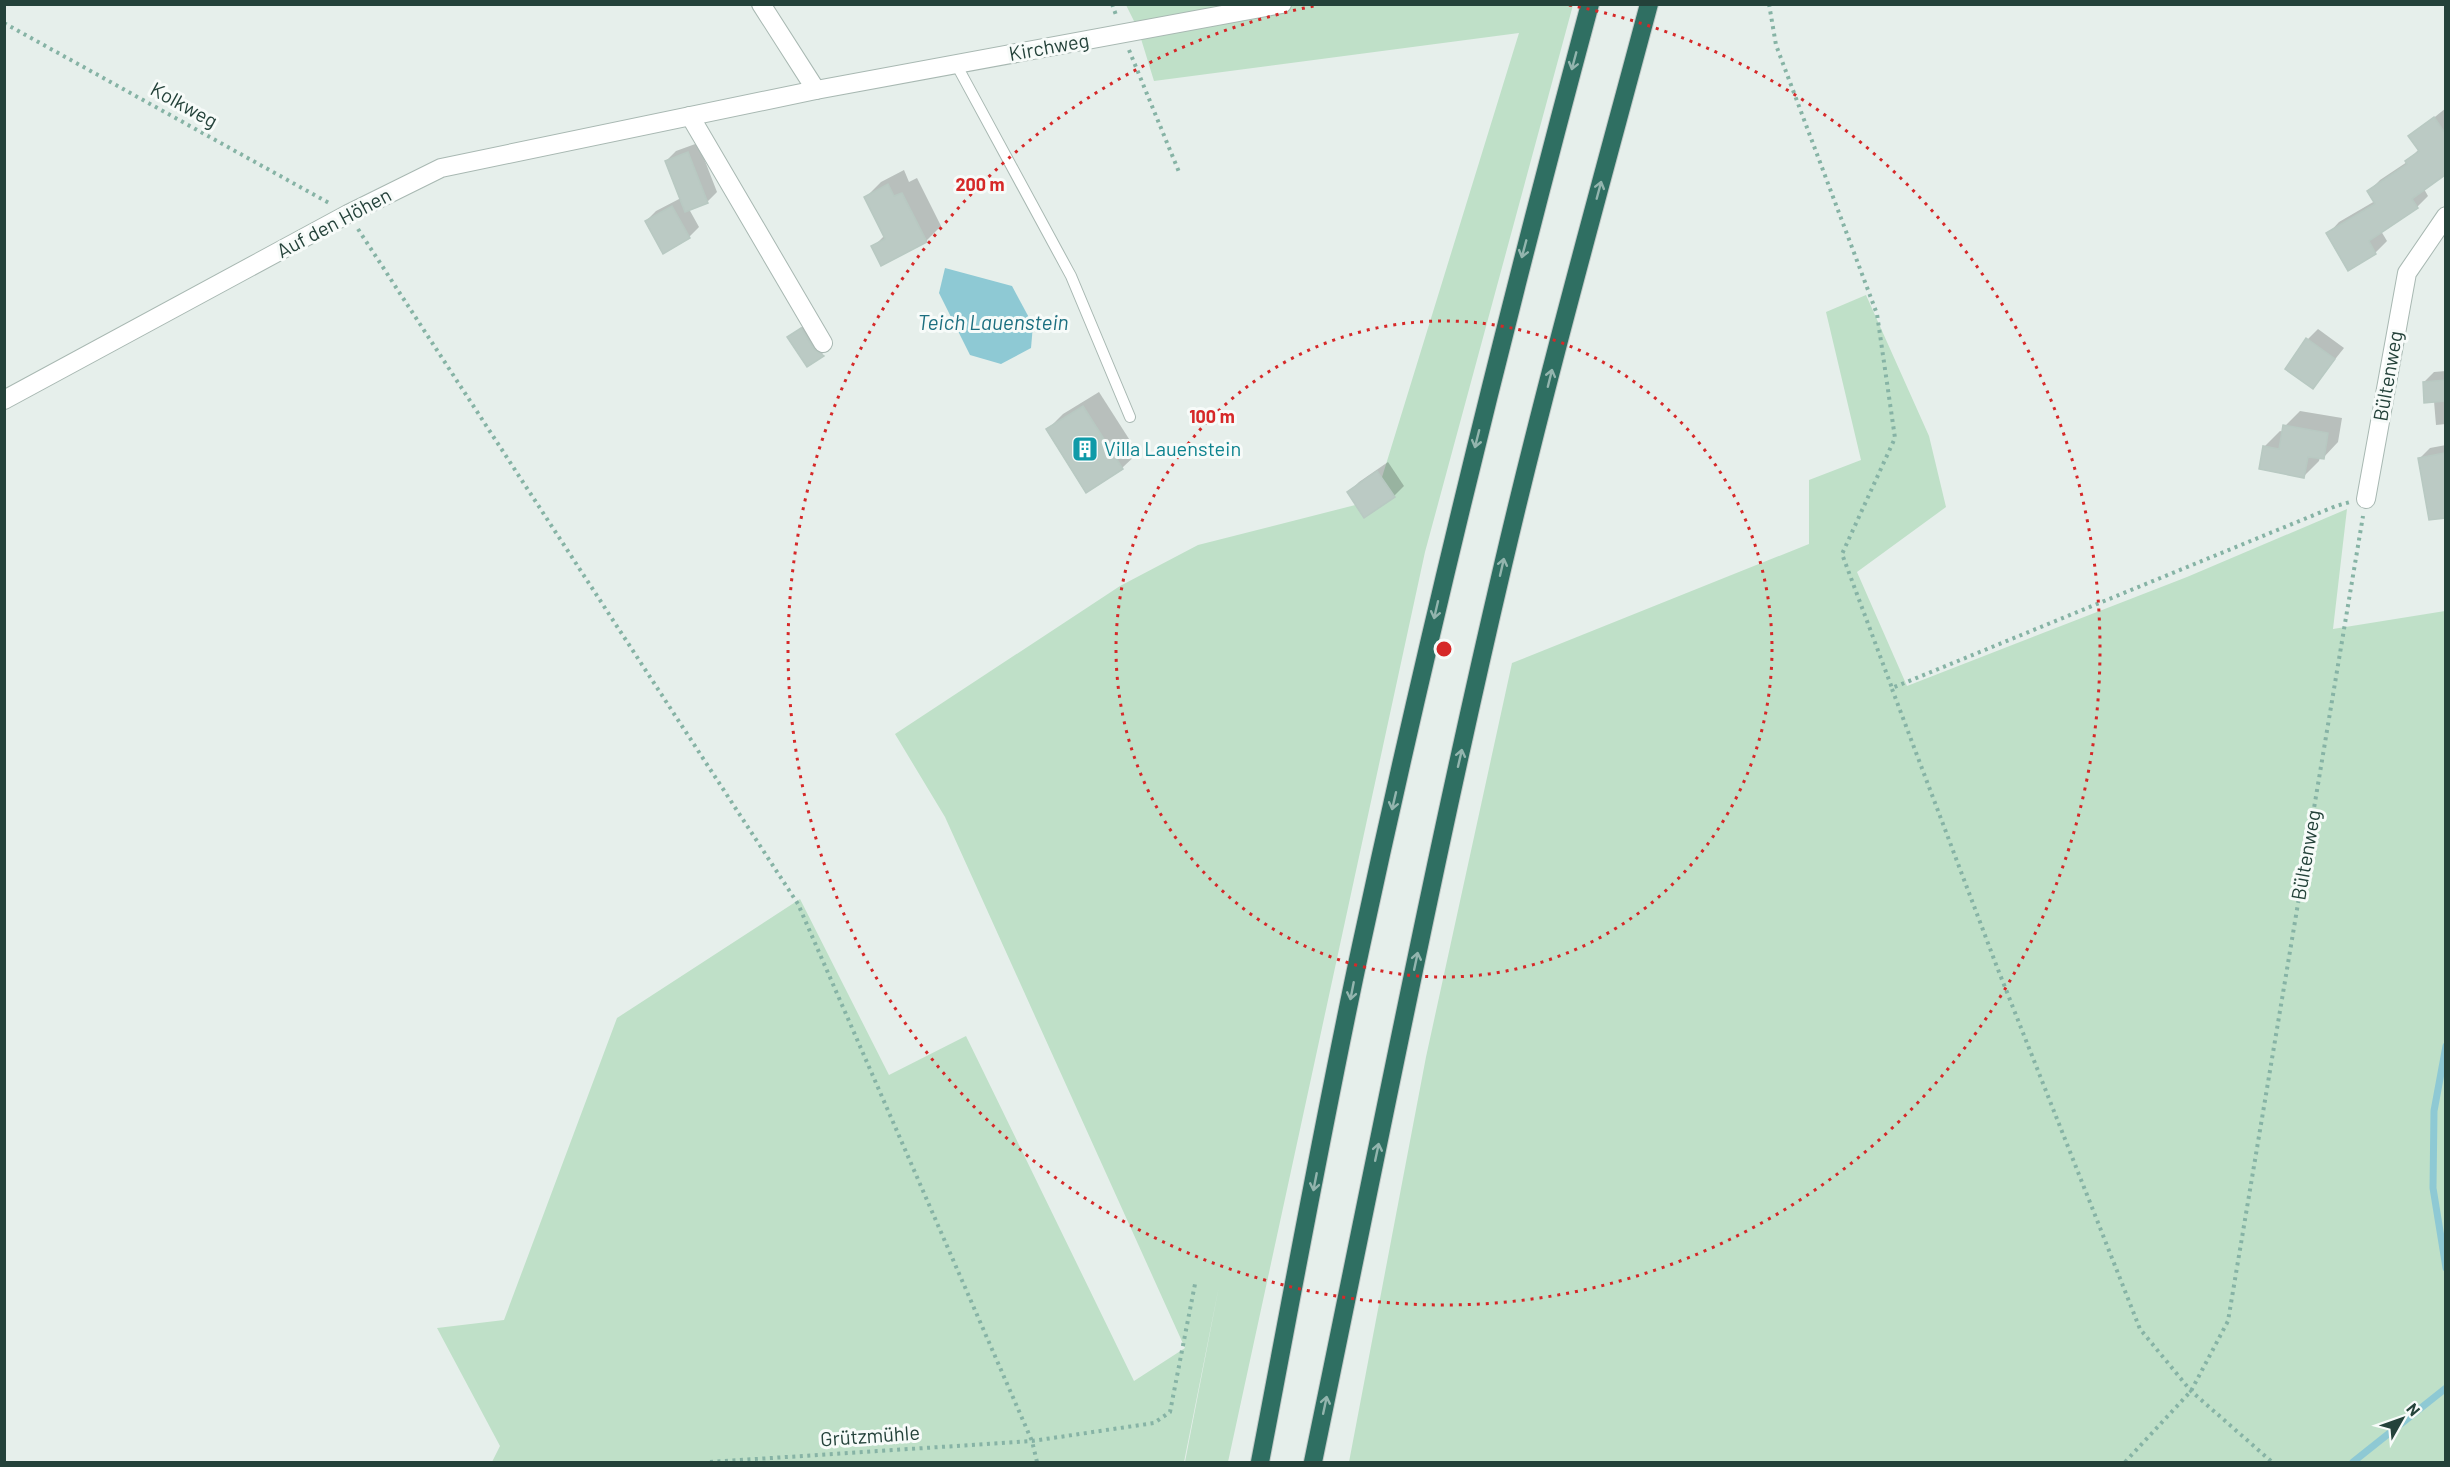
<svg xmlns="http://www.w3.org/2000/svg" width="2450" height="1467" viewBox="0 0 2450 1467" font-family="Barlow,sans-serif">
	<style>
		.green { fill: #bfe0c8 }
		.water { fill: #8ec9d4 }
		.shadow { fill: #0003 }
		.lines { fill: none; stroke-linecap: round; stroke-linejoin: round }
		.stream { stroke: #8ec9d4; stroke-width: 7 }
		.building { fill: #bbcac4; stroke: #b8c9c2; stroke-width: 1.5 }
		.service-casing { stroke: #a8b8b2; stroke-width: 12 }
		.minor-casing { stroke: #a8b8b2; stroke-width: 20 }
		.motorway-casing { stroke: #c2cac8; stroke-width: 20 }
		.path { stroke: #86b3a5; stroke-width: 4; stroke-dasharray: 3 4.5; stroke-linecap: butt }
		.service { stroke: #fff; stroke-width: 10 }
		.minor { stroke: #fff; stroke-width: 18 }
		.motorway { stroke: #2f6f62; stroke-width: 18 }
		.oneway { stroke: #93b5ae }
		.ring { fill: none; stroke: #d62828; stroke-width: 3; stroke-dasharray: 3 6 }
		.labels { text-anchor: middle; stroke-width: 6; stroke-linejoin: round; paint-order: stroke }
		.street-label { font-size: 20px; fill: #24423a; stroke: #f7fbf9 }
		.culture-label { font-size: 20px; fill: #0d838f; stroke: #f7fbf9; text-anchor: start }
		.water-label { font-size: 21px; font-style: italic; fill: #1c6f80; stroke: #f7fbf9 }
		.centre { fill: #d62828; stroke: #f7fbf9; stroke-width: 3 }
		.ring-label { font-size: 18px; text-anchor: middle; font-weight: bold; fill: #d62828; stroke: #f7fbf9; stroke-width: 6; stroke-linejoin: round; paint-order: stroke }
	</style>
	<rect width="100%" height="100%" fill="#e6efeb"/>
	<g class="green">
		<polygon points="1126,5 1573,5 1425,552 1228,1462 1185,1462 1219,1286 1184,1462 492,1462 500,1446 437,1328 504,1320 617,1018 800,899 889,1075 966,1036 1134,1381 1185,1348 945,817 895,734 1120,586 1198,545 1375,500 1519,33 1154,81 1138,29"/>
		<polygon points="1866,295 1929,436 1946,507 1857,572 1907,686 2187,577 2347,509 2333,629 2445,611 2445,1462 1349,1462 1426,1057 1512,663 1809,544 1809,480 1861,460 1826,312"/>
	</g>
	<polygon class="water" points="945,268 1012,286 1033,325 1031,348 1001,364 970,355 939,293"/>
	<g class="shadow">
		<polygon points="2446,108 2446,173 2424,189 2428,196 2417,207 2381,231 2387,241 2376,252 2348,269 2328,234 2339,222 2375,201 2369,191 2380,180 2407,162 2419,149 2410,137"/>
		<polygon points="698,143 717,192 707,202 689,209 699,227 689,237 663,252 646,221 656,211 681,198 666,161 676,151"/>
		<polygon points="904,170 909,182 917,178 941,226 926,241 873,247 885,235 866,197 881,182"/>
		<polygon points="812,319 823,339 832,346 808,365 789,337"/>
		<polygon points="2318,329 2344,348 2313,387 2308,339"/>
		<polygon points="2446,371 2446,424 2436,425 2434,401 2424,382 2434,372"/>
		<polygon points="1099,392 1138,453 1122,468 1048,429 1063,414"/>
		<polygon points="2300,411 2342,418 2338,442 2323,458 2320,457 2319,461 2304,476 2264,447 2280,431 2284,432 2285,426"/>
		<polygon points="2446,445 2446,516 2430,519 2420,458 2430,448"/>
		<polygon points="1388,462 1404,486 1394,496 1349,492 1359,482"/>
	</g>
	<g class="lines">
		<g class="stream">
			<polyline points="2446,1046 2434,1111 2433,1188 2446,1268"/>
			<polyline points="2353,1462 2446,1388"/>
		</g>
	</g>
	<g class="building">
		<polygon points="2434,117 2445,133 2445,175 2412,199 2418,208 2369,241 2376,254 2348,271 2326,233 2375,204 2367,191 2407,164 2405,161 2419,151 2408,136"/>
		<polygon points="688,152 708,203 685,212 665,161"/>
		<polygon points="888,184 894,196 902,193 927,242 881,266 871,246 885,239 864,197"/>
		<polygon points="672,206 690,238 663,254 645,221"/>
		<polygon points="801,328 814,349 824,356 807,367 787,337"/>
		<polygon points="2306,338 2335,359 2313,389 2285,369"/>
		<polygon points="2445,380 2445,401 2424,403 2423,382"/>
		<polygon points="1083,406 1123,469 1086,493 1046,429"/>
		<polygon points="2283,425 2328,433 2324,459 2308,457 2304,478 2259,469 2263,446 2279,449"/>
		<polygon points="2445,453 2445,518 2429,520 2418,458"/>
		<polygon points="1377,471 1395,497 1364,518 1347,492"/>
	</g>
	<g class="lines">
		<defs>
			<polyline id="service" points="956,64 1071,276 1130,417"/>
			<g id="minor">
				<polyline points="761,4 816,90"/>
				<polyline points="690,116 823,343"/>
				<polyline points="4,400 348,214 441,168 816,90 1282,4"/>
				<polyline points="2366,499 2407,273 2446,216"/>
			</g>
			<g id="motorway">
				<path d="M1260,1462C1293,1290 1324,1118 1361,946C1429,630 1506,317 1590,4"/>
				<path d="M1313,1462C1375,1163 1433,863 1503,565C1547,377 1599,191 1649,4"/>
			</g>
		</defs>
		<use href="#service" class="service-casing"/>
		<use href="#minor" class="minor-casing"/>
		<use href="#motorway" class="motorway-casing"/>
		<g class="path">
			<polyline points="1112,4 1116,15"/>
			<polyline points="1769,4 1776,45 1877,314 1895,438 1842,554 1892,688 2336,506 2350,502"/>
			<polyline points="4,23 329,203"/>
			<polyline points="1129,50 1179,172"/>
			<polyline points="358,229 798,904 1032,1441 1037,1462"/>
			<polyline points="1892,689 1997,967 2140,1329 2191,1391 2272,1462"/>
			<polyline points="710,1462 1032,1441 1154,1423 1170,1412 1195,1284"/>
			<polyline points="2125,1462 2191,1391 2228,1321 2363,516"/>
		</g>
		<use href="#service" class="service"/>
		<use href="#minor" class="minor"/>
		<use href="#motorway" class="motorway"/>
	</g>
	<defs><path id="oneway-shaft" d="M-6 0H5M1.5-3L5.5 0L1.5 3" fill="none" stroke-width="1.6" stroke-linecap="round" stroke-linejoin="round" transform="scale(1.5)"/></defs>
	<g class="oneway">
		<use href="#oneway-shaft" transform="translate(1574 61) rotate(105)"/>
		<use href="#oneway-shaft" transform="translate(1599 190) rotate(-75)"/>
		<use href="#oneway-shaft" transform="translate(1524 249) rotate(105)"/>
		<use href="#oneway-shaft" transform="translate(1550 378) rotate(-76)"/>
		<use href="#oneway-shaft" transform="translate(1477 439) rotate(104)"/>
		<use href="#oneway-shaft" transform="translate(1502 567) rotate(-77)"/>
		<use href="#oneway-shaft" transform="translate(1436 610) rotate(103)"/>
		<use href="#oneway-shaft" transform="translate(1460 758) rotate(-77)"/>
		<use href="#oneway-shaft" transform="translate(1394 801) rotate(103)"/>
		<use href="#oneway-shaft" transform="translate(1416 961) rotate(-78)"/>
		<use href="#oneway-shaft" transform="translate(1352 991) rotate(101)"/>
		<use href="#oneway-shaft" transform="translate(1377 1152) rotate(-78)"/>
		<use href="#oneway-shaft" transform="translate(1315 1182) rotate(101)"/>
		<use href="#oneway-shaft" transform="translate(1325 1405) rotate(-78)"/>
	</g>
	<g class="ring">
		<circle cx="1444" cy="649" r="328"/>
		<path d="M1569 5A656 656 0 1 1 1319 5"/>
	</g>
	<defs>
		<symbol id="building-square" viewBox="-11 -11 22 22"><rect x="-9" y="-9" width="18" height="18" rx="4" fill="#0f9aa8" stroke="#f7fbf9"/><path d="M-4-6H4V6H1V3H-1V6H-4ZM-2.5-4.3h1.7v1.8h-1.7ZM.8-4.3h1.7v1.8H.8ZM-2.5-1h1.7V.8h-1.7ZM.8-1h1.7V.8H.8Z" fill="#fff"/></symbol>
	</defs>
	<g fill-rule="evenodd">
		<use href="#building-square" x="1070" y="434" width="30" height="30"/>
	</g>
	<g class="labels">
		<g class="street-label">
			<text transform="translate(1049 47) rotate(-10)" y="7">Kirchweg</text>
			<text transform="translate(184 105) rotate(29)" y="7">Kolkweg</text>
			<text transform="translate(334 223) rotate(-28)" y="7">Auf den Höhen</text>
			<text transform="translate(2388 376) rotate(-80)" y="7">Bültenweg</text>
			<text transform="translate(2306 855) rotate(-80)" y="7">Bültenweg</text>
			<text transform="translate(870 1436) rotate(-4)" y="7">Grützmühle</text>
		</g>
		<g class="culture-label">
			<text x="1104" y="456">Villa Lauenstein</text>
		</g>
		<g class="water-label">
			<text x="993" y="330">Teich Lauenstein</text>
		</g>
	</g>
	<circle cx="1444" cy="649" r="9" class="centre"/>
	<g class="ring-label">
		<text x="980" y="191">200 m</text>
		<text x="1212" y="423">100 m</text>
	</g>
	<rect width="2450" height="1467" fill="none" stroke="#24423a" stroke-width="12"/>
	<g transform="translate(2402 1419) rotate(50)" stroke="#f7fbf9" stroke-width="4.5" paint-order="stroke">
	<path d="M0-4.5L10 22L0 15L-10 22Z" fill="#24423a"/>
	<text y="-9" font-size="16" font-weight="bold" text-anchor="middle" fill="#24423a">N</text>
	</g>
</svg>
